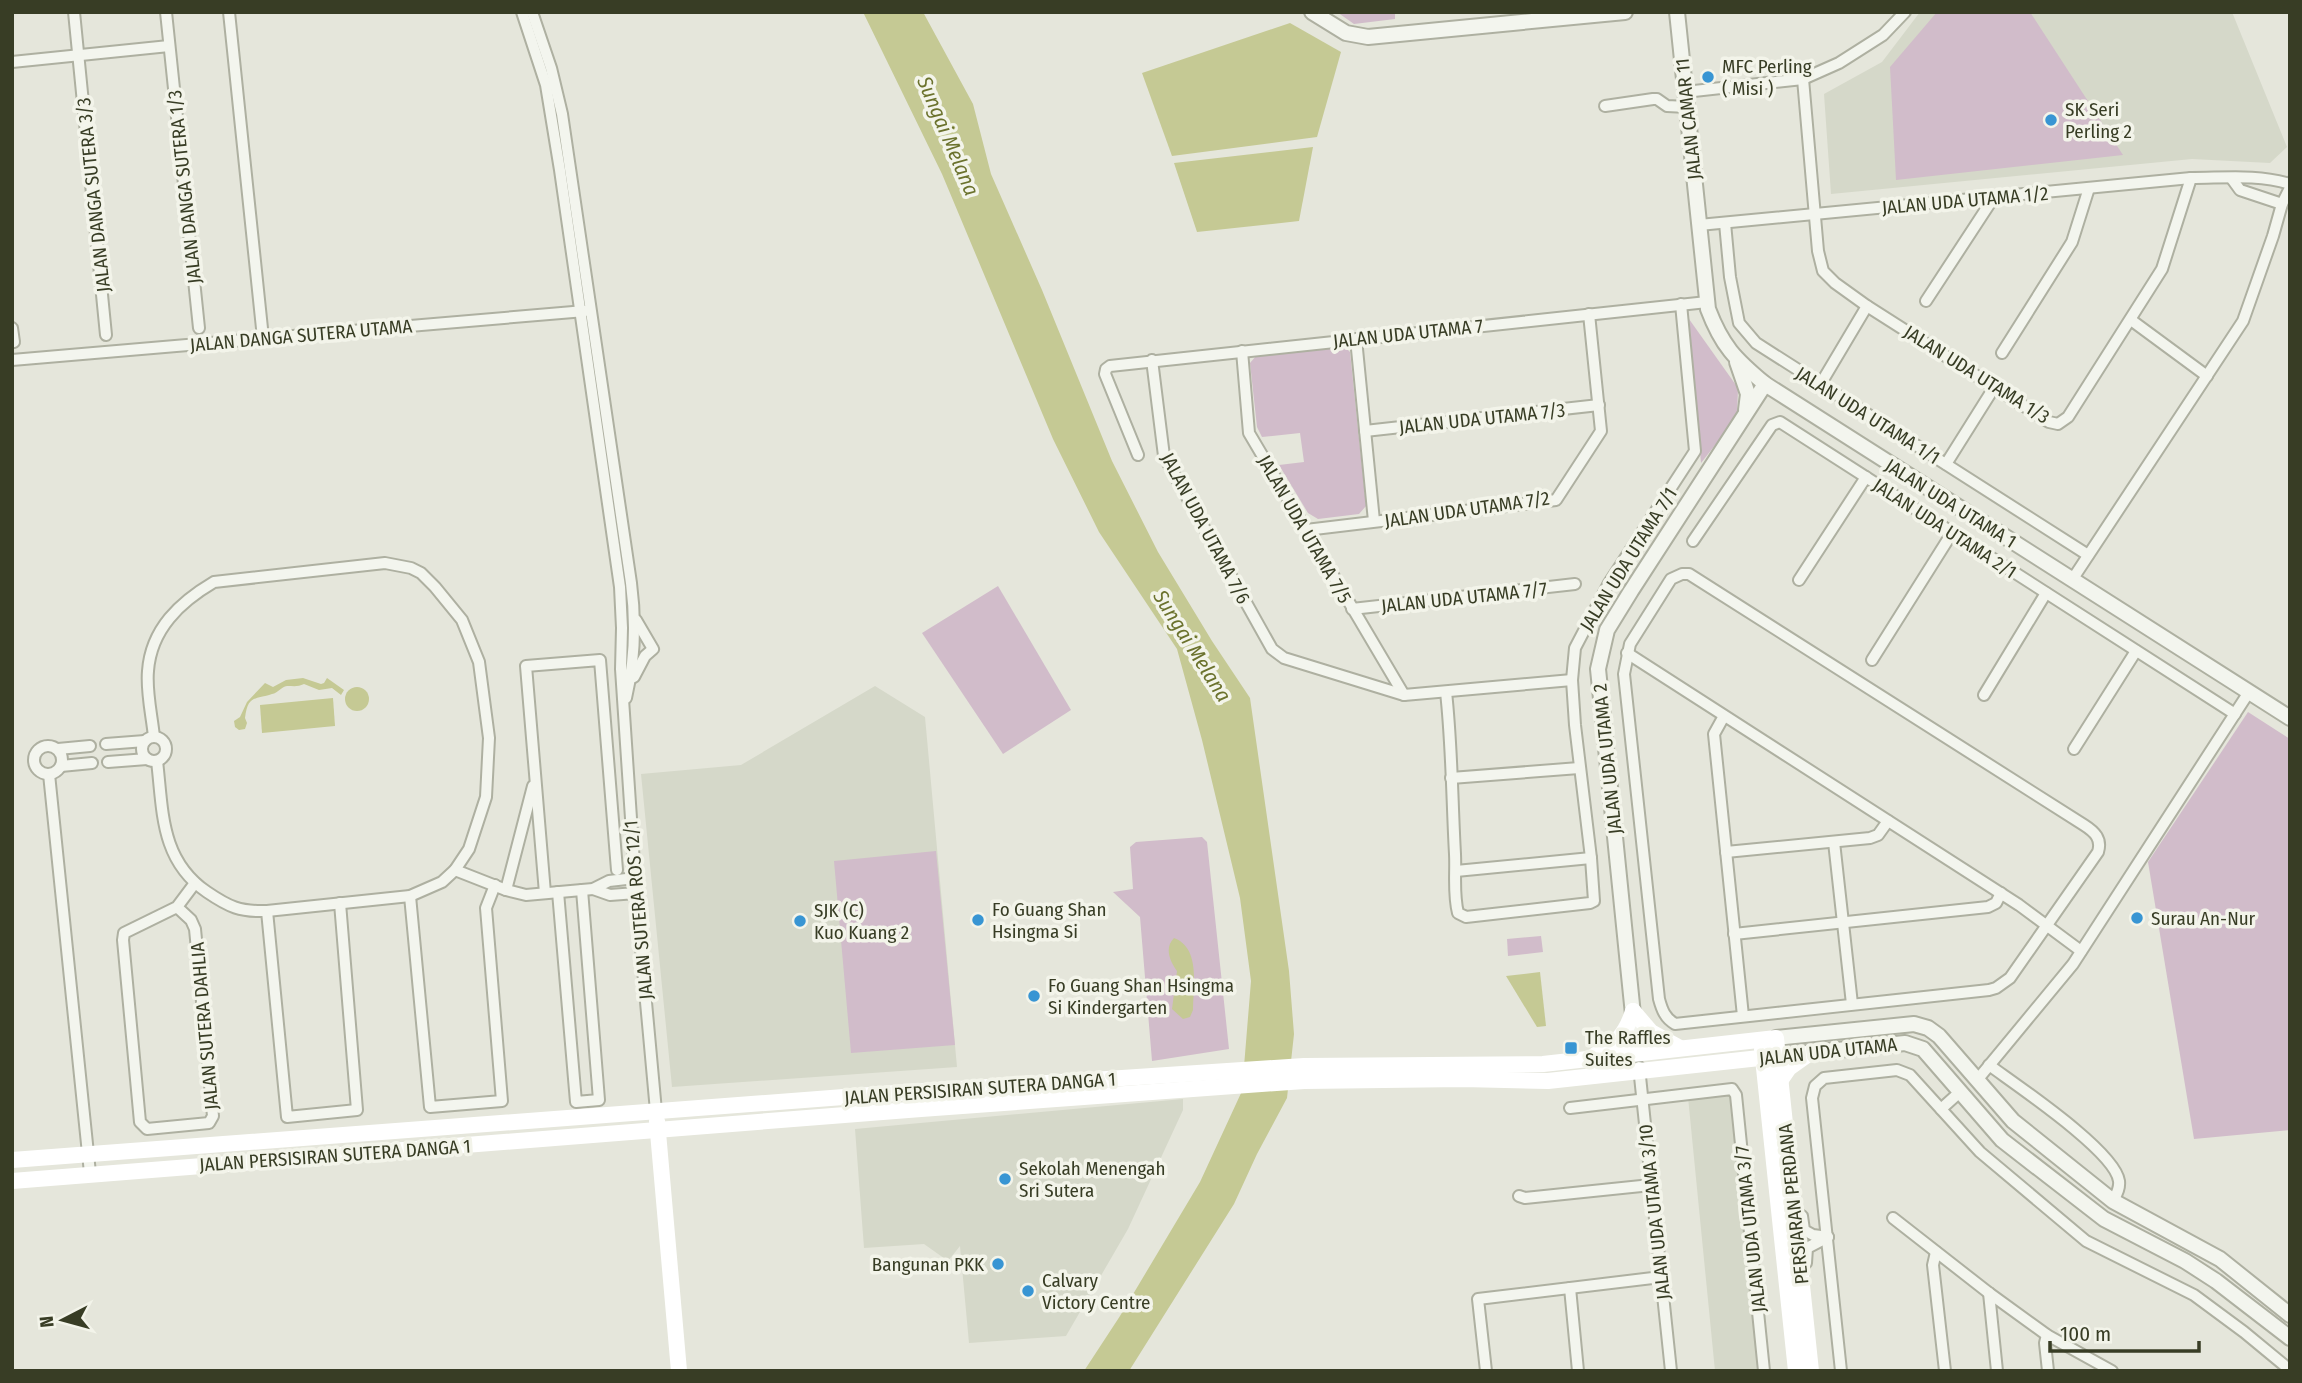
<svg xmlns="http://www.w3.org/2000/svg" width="2302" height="1383" viewBox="0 0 2302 1383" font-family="'Fira Sans Condensed',sans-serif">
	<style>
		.built { fill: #d5d8c9 }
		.green { fill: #d1bcca }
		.water { fill: #c5c994 }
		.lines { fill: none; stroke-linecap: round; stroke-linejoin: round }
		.minor-casing { stroke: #aeb0a1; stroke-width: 14 }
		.tertiary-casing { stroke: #aeb0a1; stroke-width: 18 }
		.minor { stroke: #f3f5ee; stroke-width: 10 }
		.tertiary { stroke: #f3f5ee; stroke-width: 14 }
		.secondary { stroke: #fff; stroke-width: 16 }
		.poi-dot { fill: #3895d3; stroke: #f3f4ea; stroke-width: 2.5 }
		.labels { text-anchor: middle; stroke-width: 7; stroke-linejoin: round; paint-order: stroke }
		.poi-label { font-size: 19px; fill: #383d25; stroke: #f3f4ea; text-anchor: start }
		.street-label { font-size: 19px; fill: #383d25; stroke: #f3f4ea }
		.water-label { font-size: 21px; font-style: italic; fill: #6b722d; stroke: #f3f4ea }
	</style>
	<rect width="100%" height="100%" fill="#e5e6db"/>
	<g class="built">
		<polygon points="1920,12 2232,12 2287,147 2270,163 2192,159 1831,194 1824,94 1882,62"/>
		<polygon points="875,686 925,717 957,1067 672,1087 641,774 741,765"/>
		<polygon points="1725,1092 1733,1096 1761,1371 1715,1371 1688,1097"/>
		<polygon points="1183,1099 1183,1110 1128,1229 1066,1336 969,1343 960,1246 948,1261 924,1244 864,1248 855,1129"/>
	</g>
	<g class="green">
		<polygon points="1337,12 1395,12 1395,19 1354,24"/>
		<polygon points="1937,12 2030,12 2123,155 1896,180 1890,67"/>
		<polygon points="1689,319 1738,388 1737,417 1701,463"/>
		<polygon points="1344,346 1350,352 1366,506 1359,514 1318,519 1308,513 1279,465 1304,462 1300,433 1262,437 1257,427 1250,363 1256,356"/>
		<polygon points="998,586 1071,710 1003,754 922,633"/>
		<polygon points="2248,712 2290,739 2290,1130 2194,1139 2148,862"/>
		<polygon points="1202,837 1207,842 1229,1049 1152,1061 1140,917 1113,892 1133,889 1130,847 1136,842"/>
		<polygon points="936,851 955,1045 851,1053 834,861"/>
		<polygon points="1541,936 1543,952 1508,956 1507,939"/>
	</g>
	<g class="water">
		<polygon points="863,12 923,12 973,104 991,174 1042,290 1112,461 1158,552 1212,641 1250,698 1289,971 1294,1034 1287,1098 1257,1154 1234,1204 1129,1371 1084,1371 1120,1316 1200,1182 1242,1091 1251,981 1240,898 1202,740 1177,649 1099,532 1053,439 942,174"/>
		<polygon points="1290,23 1341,52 1317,137 1172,156 1142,73"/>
		<polygon points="1313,147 1299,221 1197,232 1174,163"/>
		<path d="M303,678L321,684L324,683L327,678L344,690L341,695L332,688L319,690L304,684C298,687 294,686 287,686C281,687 278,693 272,694C254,700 248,695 245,718L247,723L245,729L239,730L235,727L234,721L240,717L247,702L265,683L273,687L286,680Z"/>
		<circle cx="357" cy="699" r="12"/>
		<polygon points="333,698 335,726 262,733 260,705"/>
		<path d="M1174,938C1201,948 1193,987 1193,1010L1190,1017L1183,1019L1172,1009L1177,971C1170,961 1164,948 1174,938Z"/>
		<polygon points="1540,972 1546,1026 1537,1027 1506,976"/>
	</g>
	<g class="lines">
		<defs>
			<g id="minor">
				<polyline points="74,12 106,335"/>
				<polyline points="166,12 199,328"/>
				<polyline points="229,12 263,338"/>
				<polyline points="522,12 546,85 560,170 620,587 622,628 621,669 636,893 656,1111"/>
				<path d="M532,12L551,68L562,114L631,583C636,621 635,660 626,698"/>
				<polyline points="12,62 169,46"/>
				<polyline points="1803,79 1818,251 1823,271 1835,283 1867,306 2049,422 2058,424 2068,417 2162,269 2191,178"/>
				<polyline points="1685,92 1803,79 1839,63 1883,35 1905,12"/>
				<polyline points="1605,106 1653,99 1657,99 1667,106 1687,107"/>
				<polyline points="2232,179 2240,190 2282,204"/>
				<polyline points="1725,223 1730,277 1739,323 1756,343 2088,555"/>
				<path d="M1699,225L2191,178C2225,178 2257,174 2290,184"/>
				<polyline points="1926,301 1994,197"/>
				<polyline points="2131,320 2207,376"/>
				<polyline points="12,328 14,342"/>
				<polyline points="1356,339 1374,521"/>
				<polyline points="1242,351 1249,433 1404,695"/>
				<polyline points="2002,353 2072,242 2089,188"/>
				<polyline points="12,360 585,311"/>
				<polyline points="1152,360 1164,456 1272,649 1284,658 1404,695 1572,680"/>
				<polyline points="1820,385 1867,306"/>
				<polyline points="1365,431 1599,405"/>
				<polyline points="1138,455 1105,374 1106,369 1110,366 1707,302"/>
				<polyline points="1946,464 1995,386"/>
				<polyline points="1306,530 1556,500 1601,431 1589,314"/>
				<polyline points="1693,541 1772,425 1780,422 2235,714"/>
				<path d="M1682,574H1689L2084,825C2095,832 2102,839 2098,852L2010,978L1996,988L1989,990L1675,1024C1665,1018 1662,1010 1659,999L1624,674L1630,644L1671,579Z"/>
				<polyline points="1799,580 1866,477"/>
				<polyline points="2072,580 2243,321 2273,236 2282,204 2290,188"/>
				<polyline points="1352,609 1575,584"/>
				<polyline points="1627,653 2019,905 2081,951"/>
				<polyline points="1872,660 1952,533"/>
				<polyline points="634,677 645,656 653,649 636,620"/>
				<path d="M1446,692C1452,746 1452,800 1455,854C1456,873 1453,894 1458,913L1466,917L1590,903L1594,901L1591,858L1575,725L1572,680L1575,648L1609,583L1695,451L1681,304"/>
				<polyline points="1984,695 2046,593"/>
				<polyline points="1724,716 1714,734 1743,1016"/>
				<path d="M154,737C152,716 146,692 148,671C151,629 180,602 214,582L385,563L411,568L421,573L435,587L462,620L479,662L489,738L486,797L469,849L455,870L442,882L410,896L267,911C240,912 229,907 207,892C160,860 163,811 157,761"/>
				<circle cx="154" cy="749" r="12"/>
				<polyline points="106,744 145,741"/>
				<circle cx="48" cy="760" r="14"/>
				<polyline points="58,749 90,746"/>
				<polyline points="2074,749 2136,651"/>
				<polyline points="108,762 147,759"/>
				<polyline points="61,766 92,763"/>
				<polyline points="49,774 90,1173"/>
				<polyline points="1451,778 1579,768"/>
				<polyline points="1834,842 1852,1004"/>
				<polyline points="1726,852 1870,838 1878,835 1888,821"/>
				<polyline points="455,870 506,890 526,895 593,889 609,881 635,878"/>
				<polyline points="1456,871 1591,858"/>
				<polyline points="593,889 610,895 636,893"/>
				<polyline points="506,890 533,786"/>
				<polyline points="558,892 576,1102 599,1100 582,890"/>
				<polyline points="545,893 526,666 600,660 617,870"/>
				<polyline points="410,896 430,1107 502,1101 486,908 495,885"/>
				<polyline points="177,907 191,920 195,929 213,1116 209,1123 147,1129 140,1122 123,940 124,933 177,907 195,883"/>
				<polyline points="267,911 287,1117 357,1110 340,903"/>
				<polyline points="1734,934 1988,907 1996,903 2001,893"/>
				<path d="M1989,1065C2016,1085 2115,1151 2119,1181C2120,1189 2116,1195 2113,1201"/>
				<polyline points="1639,1067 1671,1371"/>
				<polyline points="1978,1079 2073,964 2249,692"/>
				<polyline points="1570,1108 1732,1089 1736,1095 1764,1371"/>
				<polyline points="1941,1109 1961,1091"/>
				<polyline points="1519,1196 1525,1198 1651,1185"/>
				<polyline points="1802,1216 1804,1230 1813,1235 1828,1237"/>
				<polyline points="1893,1218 1989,1293 2047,1335 2112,1371"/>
				<polyline points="1936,1252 1933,1265 1945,1371"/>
				<polyline points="1806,1263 1807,1248 1828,1237"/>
				<polyline points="1570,1288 1578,1371"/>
				<polyline points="1989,1293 1997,1371"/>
				<polyline points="2047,1335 2045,1343 2048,1371"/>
				<polyline points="1486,1371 1478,1299 1661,1277"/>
				<polyline points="1841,1371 1812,1098 1815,1086 1824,1078 1897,1070 1910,1075 1980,1152 2086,1241 2194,1295 2244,1332 2290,1370"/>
			</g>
			<g id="tertiary">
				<polyline points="1312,12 1346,33 1368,37 1625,12"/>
				<path d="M1677,12L1708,309C1722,346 1735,359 1765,384L2290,718"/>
				<polyline points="1737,362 1748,394 1746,410"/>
				<polyline points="1776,1038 1914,1024 1928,1028 1939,1036 2013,1121 2113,1201 2220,1259 2290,1315"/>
				<polyline points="1637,1054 1598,669 1607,630 1631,591 1765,384"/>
				<polyline points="1778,1056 1905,1043 1923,1049 2002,1140 2104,1219 2185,1261 2216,1281 2290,1338"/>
			</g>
		</defs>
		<use href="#minor" class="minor-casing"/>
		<use href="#tertiary" class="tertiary-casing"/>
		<use href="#minor" class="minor"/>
		<use href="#tertiary" class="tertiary"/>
		<g class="secondary">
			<polyline points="1633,1011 1651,1032 1680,1048"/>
			<polyline points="1762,1049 1796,1371"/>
			<path d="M1595,1055C1616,1044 1626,1034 1633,1011"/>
			<polyline points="1780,1081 1789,1068 1810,1053"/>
			<polyline points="657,1121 679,1371"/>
			<polyline points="12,1160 896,1093 1304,1066 1543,1064 1776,1038 1811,1371"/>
			<polyline points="12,1181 921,1109 1304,1081 1463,1079 1548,1081 1778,1056"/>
		</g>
	</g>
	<g class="poi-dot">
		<circle cx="1708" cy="77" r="7"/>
		<circle cx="2051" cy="120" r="7"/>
		<circle cx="2137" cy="918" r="7"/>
		<circle cx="978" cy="920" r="7"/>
		<circle cx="800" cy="921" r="7"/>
		<circle cx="1034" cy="996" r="7"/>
		<rect x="1564" y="1041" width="14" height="14" rx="3.5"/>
		<circle cx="1005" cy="1179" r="7"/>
		<circle cx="998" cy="1264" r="7"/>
		<circle cx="1028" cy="1291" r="7"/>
	</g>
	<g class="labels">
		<g class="poi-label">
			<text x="1722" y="73">MFC Perling<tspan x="1722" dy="22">( Misi )</tspan></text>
			<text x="2065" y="116">SK Seri<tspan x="2065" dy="22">Perling 2</tspan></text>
			<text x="992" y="916">Fo Guang Shan<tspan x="992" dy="22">Hsingma Si</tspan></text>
			<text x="814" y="917">SJK (C)<tspan x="814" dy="22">Kuo Kuang 2</tspan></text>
			<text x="2151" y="925">Surau An-Nur</text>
			<text x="1048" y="992">Fo Guang Shan Hsingma<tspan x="1048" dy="22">Si Kindergarten</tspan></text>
			<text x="1585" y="1044">The Raffles<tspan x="1585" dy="22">Suites</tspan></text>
			<text x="1019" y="1175">Sekolah Menengah<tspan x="1019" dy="22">Sri Sutera</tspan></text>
			<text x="984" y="1271" text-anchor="end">Bangunan PKK</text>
			<text x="1042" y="1287">Calvary<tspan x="1042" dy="22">Victory Centre</tspan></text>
		</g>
		<g class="street-label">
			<text transform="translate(1688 119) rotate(-96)" y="7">JALAN CAMAR 11</text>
			<text transform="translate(184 187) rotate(-96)" y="7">JALAN DANGA SUTERA 1/3</text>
			<text transform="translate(93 195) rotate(-96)" y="7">JALAN DANGA SUTERA 3/3</text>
			<text transform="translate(1965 200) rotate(-5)" y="7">JALAN UDA UTAMA 1/2</text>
			<text transform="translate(1408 333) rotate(-6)" y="7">JALAN UDA UTAMA 7</text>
			<text transform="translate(301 335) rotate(-5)" y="7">JALAN DANGA SUTERA UTAMA</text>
			<text transform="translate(1977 374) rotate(32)" y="7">JALAN UDA UTAMA 1/3</text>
			<text transform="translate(1868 415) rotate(32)" y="7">JALAN UDA UTAMA 1/1</text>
			<text transform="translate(1482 418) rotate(-6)" y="7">JALAN UDA UTAMA 7/3</text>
			<text transform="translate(1951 503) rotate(32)" y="7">JALAN UDA UTAMA 1</text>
			<text transform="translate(1467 509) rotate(-8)" y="7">JALAN UDA UTAMA 7/2</text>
			<text transform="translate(1206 528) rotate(62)" y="7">JALAN UDA UTAMA 7/6</text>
			<text transform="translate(1945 528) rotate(33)" y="7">JALAN UDA UTAMA 2/1</text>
			<text transform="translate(1305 529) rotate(60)" y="7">JALAN UDA UTAMA 7/5</text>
			<text transform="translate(1628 559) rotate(-58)" y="7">JALAN UDA UTAMA 7/1</text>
			<text transform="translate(1464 597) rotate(-6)" y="7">JALAN UDA UTAMA 7/7</text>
			<text transform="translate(1607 759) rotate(-96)" y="7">JALAN UDA UTAMA 2</text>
			<text transform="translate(638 910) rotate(-95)" y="7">JALAN SUTERA ROS 12/1</text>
			<text transform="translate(204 1026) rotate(-95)" y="7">JALAN SUTERA DAHLIA</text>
			<text transform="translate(1828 1051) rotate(-6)" y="7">JALAN UDA UTAMA</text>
			<text transform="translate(980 1088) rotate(-4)" y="7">JALAN PERSISIRAN SUTERA DANGA 1</text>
			<text transform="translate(335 1155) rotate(-4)" y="7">JALAN PERSISIRAN SUTERA DANGA 1</text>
			<text transform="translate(1793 1204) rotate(-96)" y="7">PERSIARAN PERDANA</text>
			<text transform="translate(1654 1212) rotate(-96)" y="7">JALAN UDA UTAMA 3/10</text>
			<text transform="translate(1750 1229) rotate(-96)" y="7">JALAN UDA UTAMA 3/7</text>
		</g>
		<g class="water-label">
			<text transform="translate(948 136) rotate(67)" y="7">Sungai Melana</text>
			<text transform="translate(1192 646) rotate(58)" y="7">Sungai Melana</text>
		</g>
	</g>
	<rect width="2302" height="1383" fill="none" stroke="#383d25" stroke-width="28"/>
	<g transform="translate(63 1320) rotate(264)" stroke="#f3f4ea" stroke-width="5" paint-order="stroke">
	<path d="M0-5L12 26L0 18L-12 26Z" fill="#383d25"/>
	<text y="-10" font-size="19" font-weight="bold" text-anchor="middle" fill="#383d25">N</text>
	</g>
	<path d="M2050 1341v10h149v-10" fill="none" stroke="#383d25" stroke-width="3.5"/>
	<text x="2060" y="1341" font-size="21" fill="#383d25" stroke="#f3f4ea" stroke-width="5" paint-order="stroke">100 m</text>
</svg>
